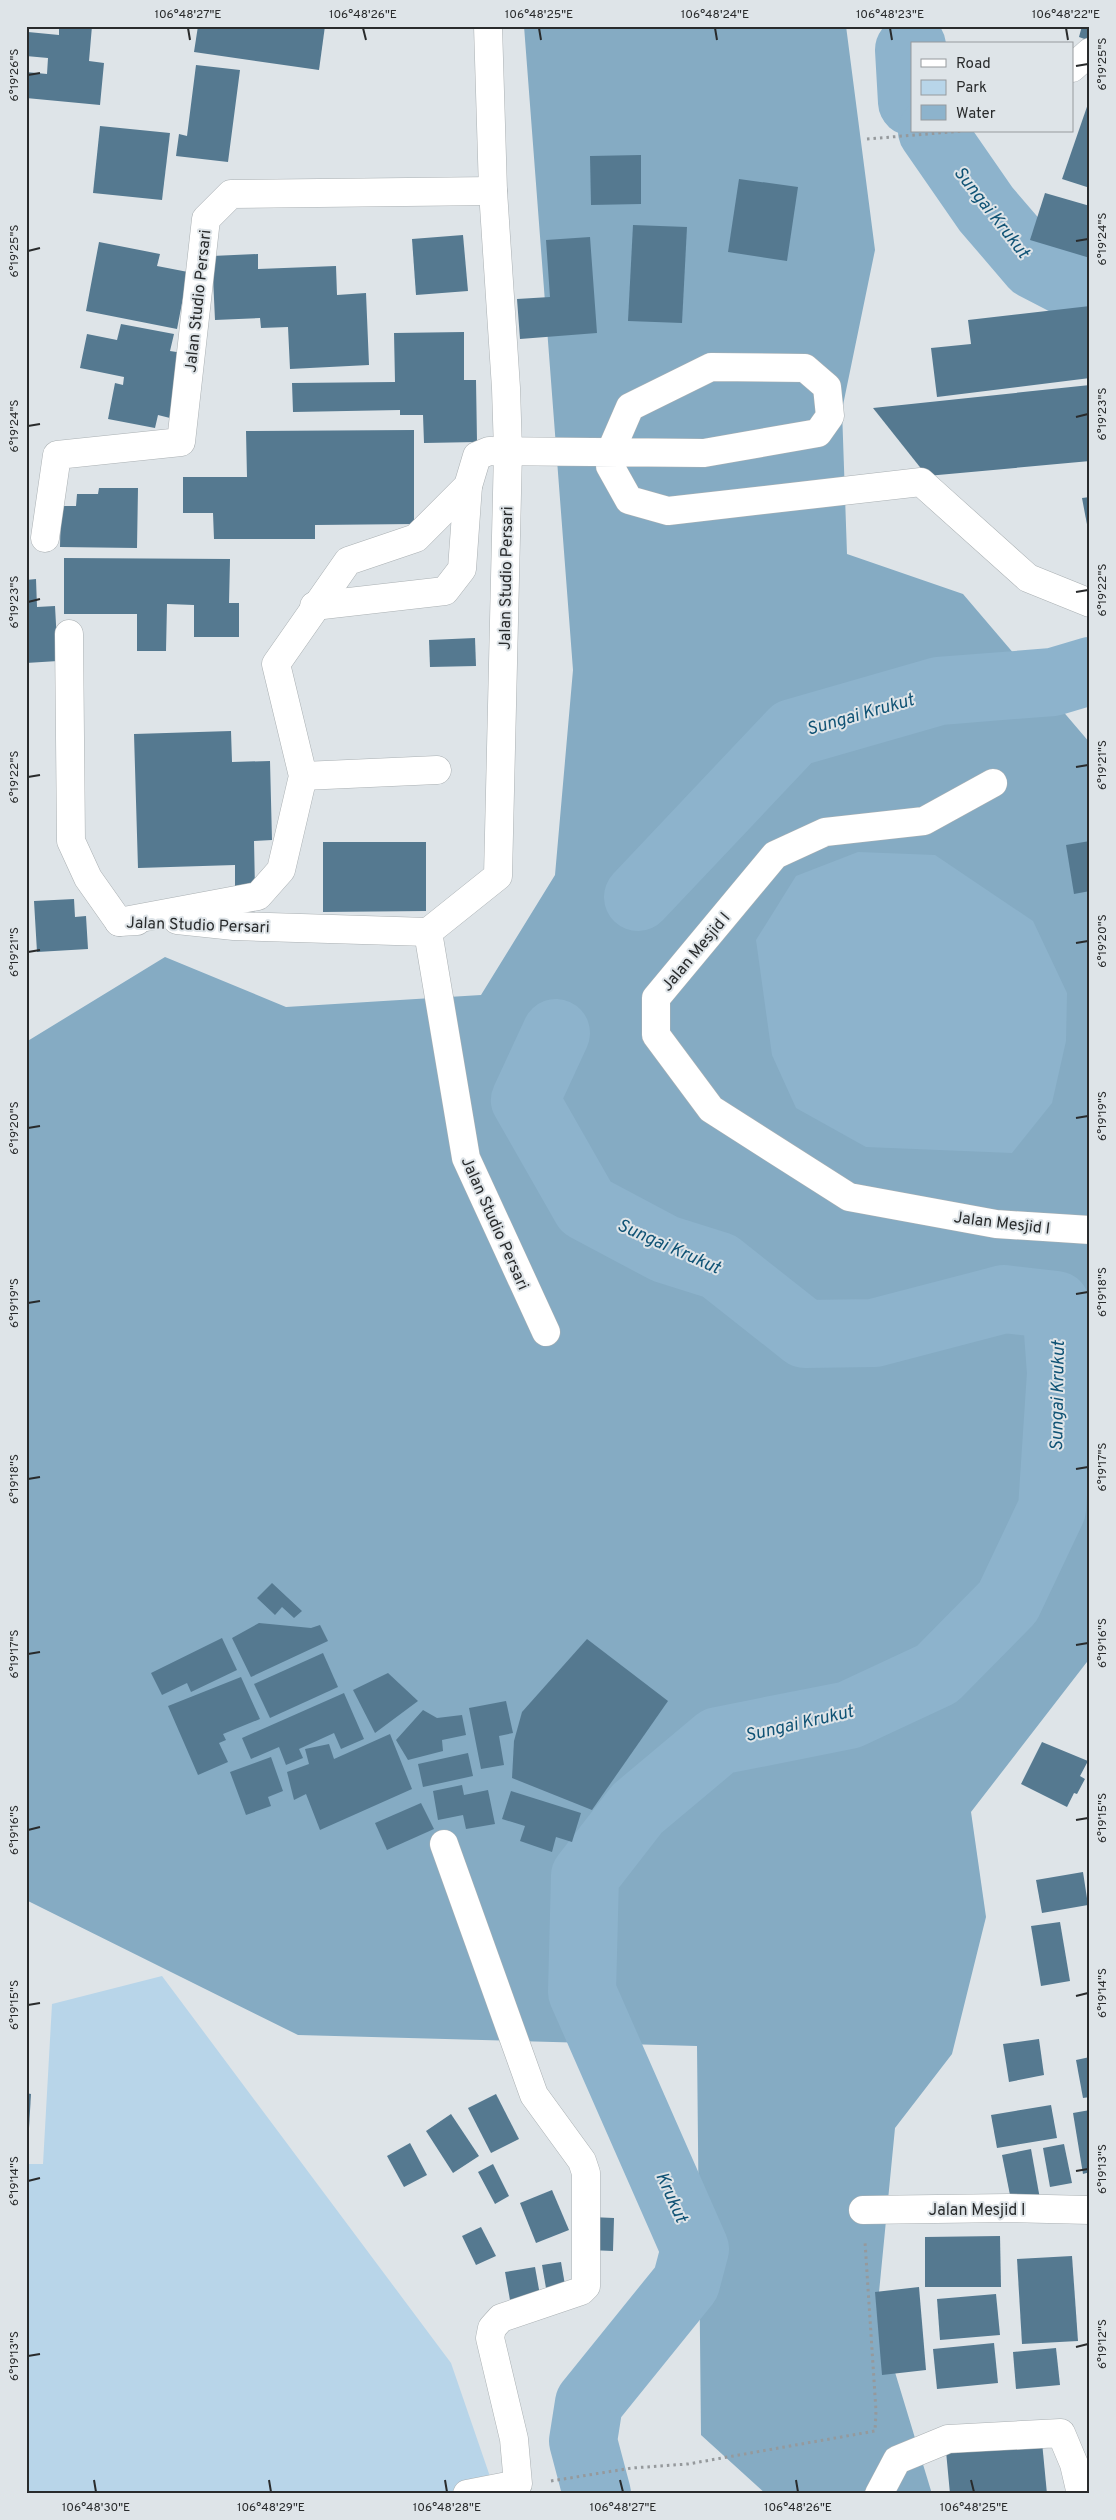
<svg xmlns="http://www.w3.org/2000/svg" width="1116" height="2520" viewBox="0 0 1116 2520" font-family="Overpass,sans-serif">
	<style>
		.green { fill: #b8d5e9 }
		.forest { fill: #85abc3 }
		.water { fill: #8db3cc }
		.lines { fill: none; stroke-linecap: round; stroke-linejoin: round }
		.river { stroke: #8db3cc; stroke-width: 68 }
		.building { fill: #557990 }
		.minor-casing { stroke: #aab0b3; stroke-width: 29 }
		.path { stroke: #95999c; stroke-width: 3; stroke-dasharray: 2.5 4; stroke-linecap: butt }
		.minor { stroke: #fff; stroke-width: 28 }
		.ticks { fill: none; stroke: #292b2c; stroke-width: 2 }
		.labels { text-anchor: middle; stroke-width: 4; stroke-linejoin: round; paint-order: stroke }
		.street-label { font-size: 16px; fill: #292b2c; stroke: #dee4e8 }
		.water-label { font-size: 18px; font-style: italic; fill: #105375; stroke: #dee4e8 }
		.neatline { fill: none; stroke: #292b2c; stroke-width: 2 }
		.ticks-label { font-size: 12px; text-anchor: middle; fill: #292b2c }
	</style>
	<rect width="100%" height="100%" fill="#dee4e8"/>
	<polygon class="green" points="162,1976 451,2363 496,2494 26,2494 26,2164 43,2164 52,2004"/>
	<polygon class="forest" points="524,26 846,26 875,250 842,410 847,554 963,594 1090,743 1090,1658 971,1812 986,1917 952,2054 895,2128 877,2313 932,2494 766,2494 701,2435 697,2046 298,2035 26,1900 26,1042 165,957 286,1007 481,995 555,875 573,670"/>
	<polygon class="water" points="858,852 935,855 1033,921 1067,993 1066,1041 1052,1103 1012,1153 866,1147 796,1108 772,1055 756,940 796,876"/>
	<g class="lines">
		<g class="river">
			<polyline points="912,46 909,50 912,102"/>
			<polyline points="932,131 986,209 1034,265 1090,294"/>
			<polyline points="638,897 793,733 939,691 1053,682 1090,671"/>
			<polyline points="556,1033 525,1100 586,1207 665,1249 719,1266 805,1334 874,1333 1004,1299 1056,1305 1061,1373 1052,1509 1008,1602 937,1674 849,1715 718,1741 637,1809 585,1876 582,1992 695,2249 686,2283 589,2403 583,2441 597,2494"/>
		</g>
	</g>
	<g class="building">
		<polygon points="59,26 92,26 89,61 104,63 100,105 26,98 26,72 47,74 48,58 26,56 28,32 59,35"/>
		<polygon points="198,26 325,26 319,70 194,52"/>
		<polygon points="1082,26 1090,26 1090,41 1079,37"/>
		<polygon points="196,65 240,70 228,162 176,156 179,134 187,136"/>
		<polygon points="1090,98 1090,188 1062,179"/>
		<polygon points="100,126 170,133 162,200 93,193"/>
		<polygon points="641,155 641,204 591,205 590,156"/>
		<polygon points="739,179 798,187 787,261 728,252"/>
		<polygon points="1045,193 1090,206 1090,258 1030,240"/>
		<polygon points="633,225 687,227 682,323 628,321"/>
		<polygon points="463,235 468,291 416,295 412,239"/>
		<polygon points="590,237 597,333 520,339 517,299 550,297 546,240"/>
		<polygon points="99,242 160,254 157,266 188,272 177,329 86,311"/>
		<polygon points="258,254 258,269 336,266 337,295 366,293 369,365 290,369 288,327 261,328 260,318 215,320 212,256"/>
		<polygon points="1090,306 1090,378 937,397 931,348 971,344 968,320"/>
		<polygon points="121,324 174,334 170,351 183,353 170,418 158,415 155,428 108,419 115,383 123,385 124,377 80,368 87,334 117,340"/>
		<polygon points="464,332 464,380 476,380 477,442 424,443 423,415 400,415 400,410 293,412 292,383 395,382 394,333"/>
		<polygon points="1090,385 1090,461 927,476 873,408"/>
		<polygon points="414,430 414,524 315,525 315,539 214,539 213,513 183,513 183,477 247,477 246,431"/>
		<polygon points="99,488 138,488 137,548 60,547 61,506 76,506 77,494 98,494"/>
		<polygon points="1090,497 1090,535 1089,535 1082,498"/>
		<polygon points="64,558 230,559 229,603 239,603 239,637 194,637 194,605 167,604 166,651 137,651 137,614 64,614"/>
		<polygon points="36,579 37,607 55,606 58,661 26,663 26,580"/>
		<polygon points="475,638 476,666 430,667 429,640"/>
		<polygon points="231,731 232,762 270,761 272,840 254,841 255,890 235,891 235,865 138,868 134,734"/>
		<polygon points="1090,841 1090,891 1074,894 1066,845"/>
		<polygon points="323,842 426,842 426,911 323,912"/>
		<polygon points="74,899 75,917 86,916 88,949 37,952 34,901"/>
		<polygon points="272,1583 302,1611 294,1618 282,1607 275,1615 257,1598"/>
		<polygon points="259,1623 311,1628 320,1625 328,1641 251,1677 232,1638"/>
		<polygon points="222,1638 237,1670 191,1692 187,1683 162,1695 151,1673"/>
		<polygon points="587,1639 668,1701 592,1810 512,1778 514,1741 522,1712"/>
		<polygon points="323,1653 338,1687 270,1718 254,1684"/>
		<polygon points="388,1673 418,1701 375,1733 353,1690"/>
		<polygon points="241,1677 260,1719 223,1734 226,1740 219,1743 228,1762 198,1775 168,1706"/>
		<polygon points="344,1693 364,1739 341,1749 334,1733 299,1749 303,1758 286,1765 279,1747 251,1759 242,1738"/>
		<polygon points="506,1701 513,1733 499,1736 504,1765 481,1769 469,1708"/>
		<polygon points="423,1710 437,1718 462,1715 466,1735 442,1740 443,1751 408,1760 396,1740"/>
		<polygon points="390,1734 412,1789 320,1830 306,1794 294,1800 287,1772 309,1764 305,1749 329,1744 334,1759"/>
		<polygon points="1042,1742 1088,1761 1080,1776 1085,1779 1077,1794 1074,1793 1067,1807 1021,1784"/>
		<polygon points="468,1753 473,1776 423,1787 418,1764"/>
		<polygon points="271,1757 283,1791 268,1797 271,1806 246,1815 230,1772"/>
		<polygon points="462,1785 464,1795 488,1790 495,1824 466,1829 463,1815 438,1820 433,1791"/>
		<polygon points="511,1791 581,1813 572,1842 556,1837 552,1852 520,1841 525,1826 502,1819"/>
		<polygon points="421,1803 434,1829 387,1850 375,1823"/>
		<polygon points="1083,1872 1088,1905 1042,1913 1036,1880"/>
		<polygon points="1060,1922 1070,1981 1041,1986 1031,1926"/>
		<polygon points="1039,2039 1044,2075 1009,2082 1003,2044"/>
		<polygon points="1090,2057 1090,2097 1083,2098 1076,2060"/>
		<polygon points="26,2093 31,2094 28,2145 26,2145"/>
		<polygon points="496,2094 519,2139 491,2153 468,2108"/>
		<polygon points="1051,2105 1057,2138 997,2148 991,2115"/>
		<polygon points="1090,2110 1090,2172 1083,2174 1073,2113"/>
		<polygon points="451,2114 479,2156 453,2173 426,2131"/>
		<polygon points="410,2143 427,2175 404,2187 387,2156"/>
		<polygon points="1064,2144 1072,2183 1050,2187 1043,2148"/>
		<polygon points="1031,2149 1040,2199 1012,2205 1002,2155"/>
		<polygon points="493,2164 509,2196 495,2204 478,2172"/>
		<polygon points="552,2190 569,2230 536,2243 520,2203"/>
		<polygon points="591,2217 614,2218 613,2251 590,2250"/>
		<polygon points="481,2227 496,2256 476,2265 462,2236"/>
		<polygon points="1000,2236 1001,2287 925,2287 925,2237"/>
		<polygon points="1072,2256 1078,2341 1022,2344 1017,2259"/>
		<polygon points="561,2262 565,2285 546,2288 542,2265"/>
		<polygon points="535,2267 540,2295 510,2300 505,2272"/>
		<polygon points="919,2287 926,2370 882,2375 875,2292"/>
		<polygon points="996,2294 1000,2335 940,2340 937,2299"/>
		<polygon points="994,2343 998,2383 937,2389 933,2349"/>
		<polygon points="1056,2348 1060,2385 1016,2389 1013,2352"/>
		<polygon points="1042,2442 1047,2494 950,2494 946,2451"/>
	</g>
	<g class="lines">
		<defs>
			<g id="minor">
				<polyline points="488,26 493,191 506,388 508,451 498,876 428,932 466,1158 546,1332"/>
				<polyline points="1072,68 1090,52"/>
				<polyline points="45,538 57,455 181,442 206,219 231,194 493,191"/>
				<polyline points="314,606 445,591 462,569 468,486"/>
				<polyline points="69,634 71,841 88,878 119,922 137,921"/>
				<polyline points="303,776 437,770"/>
				<polyline points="993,783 924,821 825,832 775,855 656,998 656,1035 711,1109 849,1197 996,1224 1090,1230"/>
				<polyline points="177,920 234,926 428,932"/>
				<polyline points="119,922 258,896 281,870 303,776 276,664 348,561 416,538 468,486 477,456 489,451 704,453 818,433 830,416 827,387 805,368 711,367 630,407 610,453 610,466 629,500 668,511 921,482 1028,578 1090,603"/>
				<polyline points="444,1844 534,2095 582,2161 586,2173 586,2286 581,2291 501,2318 492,2328 490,2338 514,2439 518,2484 467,2494"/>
				<polyline points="863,2210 1009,2208 1090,2210"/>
				<polyline points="879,2494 897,2460 948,2439 1061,2433 1074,2464 1081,2494"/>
			</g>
		</defs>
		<use href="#minor" class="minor-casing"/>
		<g class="path">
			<polyline points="867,139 963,131"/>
			<polyline points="551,2481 632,2468 688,2464 875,2431 876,2411 865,2242"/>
		</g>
		<use href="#minor" class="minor"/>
	</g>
	<path class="ticks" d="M188,28L190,40M363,28L366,40M539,28L541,40M715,28L717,40M890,28L892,40M1066,28L1068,40M1076,66L1088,64M28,75L40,73M1076,241L1088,239M28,251L40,248M1076,417L1088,414M28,426L40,424M1076,592L1088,590M28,602L40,599M1076,767L1088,765M28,777L40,775M1076,943L1088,941M28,952L40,950M1076,1118L1088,1116M28,1128L40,1126M1076,1294L1088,1292M28,1303L40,1301M1076,1469L1088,1467M28,1479L40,1477M1076,1645L1088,1643M28,1654L40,1652M1076,1820L1088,1818M28,1830L40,1827M1076,1996L1088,1993M28,2005L40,2003M1076,2171L1088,2169M28,2181L40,2178M1076,2347L1088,2344M28,2356L40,2354M94,2480L96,2492M269,2480L271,2492M445,2480L447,2492M620,2480L623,2492M796,2480L798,2492M971,2480L974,2492"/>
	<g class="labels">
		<g class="street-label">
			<text transform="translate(197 301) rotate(-84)" y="6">Jalan Studio Persari</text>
			<text transform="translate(505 578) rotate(-89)" y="6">Jalan Studio Persari</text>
			<text transform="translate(198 924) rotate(2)" y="6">Jalan Studio Persari</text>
			<text transform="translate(695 951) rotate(-50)" y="6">Jalan Mesjid I</text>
			<text transform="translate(1002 1222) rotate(7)" y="6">Jalan Mesjid I</text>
			<text transform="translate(496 1223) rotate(66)" y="6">Jalan Studio Persari</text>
			<text x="977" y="2215">Jalan Mesjid I</text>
		</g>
		<g class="water-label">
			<text transform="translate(992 212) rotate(52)" y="6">Sungai Krukut</text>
			<text transform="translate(860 714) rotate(-16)" y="6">Sungai Krukut</text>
			<text transform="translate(669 1246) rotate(24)" y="6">Sungai Krukut</text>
			<text transform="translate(1057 1396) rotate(-89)" y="6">Sungai Krukut</text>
			<text transform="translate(799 1723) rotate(-13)" y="6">Sungai Krukut</text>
			<text transform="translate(672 2197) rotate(66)" y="6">Krukut</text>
		</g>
	</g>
	<rect width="1116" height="2520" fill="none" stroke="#dee4e8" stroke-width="55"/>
	<rect x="911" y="42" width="162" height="90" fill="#dee4e8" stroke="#969a9d"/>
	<rect x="921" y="59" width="25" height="8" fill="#ffffff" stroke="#969a9d"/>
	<text x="956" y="68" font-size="15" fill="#292b2c">Road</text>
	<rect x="921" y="80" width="25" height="15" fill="#b8d5e9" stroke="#969a9d"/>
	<text x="956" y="92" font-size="15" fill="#292b2c">Park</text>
	<rect x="921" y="105" width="25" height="15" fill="#8db3cc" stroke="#969a9d"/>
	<text x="956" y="118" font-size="15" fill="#292b2c">Water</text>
	<rect x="28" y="28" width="1060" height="2464" class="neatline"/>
	<g class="ticks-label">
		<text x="188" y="18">106°48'27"E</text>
		<text x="363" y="18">106°48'26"E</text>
		<text x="539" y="18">106°48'25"E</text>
		<text x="715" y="18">106°48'24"E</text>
		<text x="890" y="18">106°48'23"E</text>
		<text x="1066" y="18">106°48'22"E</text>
		<text transform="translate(1102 64) rotate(-90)" y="4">6°19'25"S</text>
		<text transform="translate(14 75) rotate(-90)" y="4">6°19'26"S</text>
		<text transform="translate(1102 239) rotate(-90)" y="4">6°19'24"S</text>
		<text transform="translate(14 251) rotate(-90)" y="4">6°19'25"S</text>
		<text transform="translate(1102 414) rotate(-90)" y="4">6°19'23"S</text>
		<text transform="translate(14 426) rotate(-90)" y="4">6°19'24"S</text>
		<text transform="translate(1102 590) rotate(-90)" y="4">6°19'22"S</text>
		<text transform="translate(14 602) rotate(-90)" y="4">6°19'23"S</text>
		<text transform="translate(1102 765) rotate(-90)" y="4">6°19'21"S</text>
		<text transform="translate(14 777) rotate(-90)" y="4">6°19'22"S</text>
		<text transform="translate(1102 941) rotate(-90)" y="4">6°19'20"S</text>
		<text transform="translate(14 952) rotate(-90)" y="4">6°19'21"S</text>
		<text transform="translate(1102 1116) rotate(-90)" y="4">6°19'19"S</text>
		<text transform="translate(14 1128) rotate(-90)" y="4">6°19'20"S</text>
		<text transform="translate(1102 1292) rotate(-90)" y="4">6°19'18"S</text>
		<text transform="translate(14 1303) rotate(-90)" y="4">6°19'19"S</text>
		<text transform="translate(1102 1467) rotate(-90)" y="4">6°19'17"S</text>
		<text transform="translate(14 1479) rotate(-90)" y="4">6°19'18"S</text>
		<text transform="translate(1102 1643) rotate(-90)" y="4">6°19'16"S</text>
		<text transform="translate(14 1654) rotate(-90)" y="4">6°19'17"S</text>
		<text transform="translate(1102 1818) rotate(-90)" y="4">6°19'15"S</text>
		<text transform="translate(14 1830) rotate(-90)" y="4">6°19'16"S</text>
		<text transform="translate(1102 1993) rotate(-90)" y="4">6°19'14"S</text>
		<text transform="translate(14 2005) rotate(-90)" y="4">6°19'15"S</text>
		<text transform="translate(1102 2169) rotate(-90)" y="4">6°19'13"S</text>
		<text transform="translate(14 2181) rotate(-90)" y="4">6°19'14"S</text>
		<text transform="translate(1102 2344) rotate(-90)" y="4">6°19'12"S</text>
		<text transform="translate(14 2356) rotate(-90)" y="4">6°19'13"S</text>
		<text x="96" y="2511">106°48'30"E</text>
		<text x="271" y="2511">106°48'29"E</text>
		<text x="447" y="2511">106°48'28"E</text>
		<text x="623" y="2511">106°48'27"E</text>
		<text x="798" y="2511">106°48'26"E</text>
		<text x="974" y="2511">106°48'25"E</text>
	</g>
</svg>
